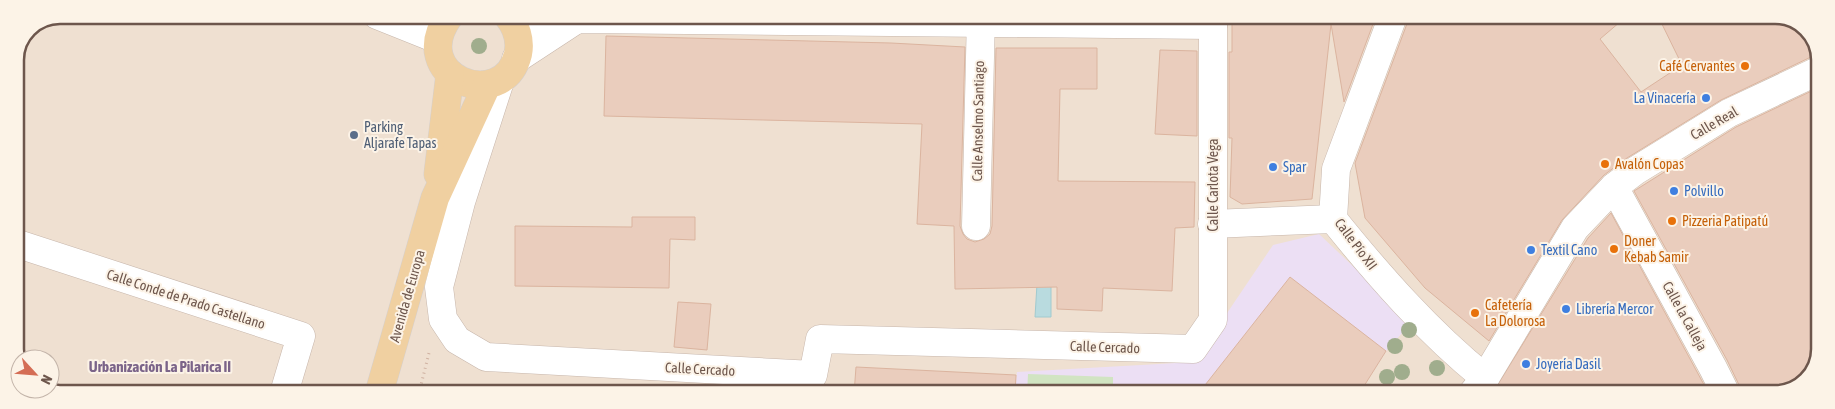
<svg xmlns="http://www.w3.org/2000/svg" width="1835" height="409" viewBox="0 0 1835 409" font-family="'Asap Condensed',sans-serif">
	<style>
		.residential { fill: #efe0d1 }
		.education { fill: #ecdff4 }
		.green { fill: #d1e4c2 }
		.water { fill: #b9dbdf; stroke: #a1cacf }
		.building { fill: #eacdbd; stroke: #dbb49f }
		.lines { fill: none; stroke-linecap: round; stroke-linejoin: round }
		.minor-casing { stroke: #c7b6ab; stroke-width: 29 }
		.major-casing { stroke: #d6d0cd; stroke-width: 29 }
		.path { stroke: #cfb1a1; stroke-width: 3; stroke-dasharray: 1 4; stroke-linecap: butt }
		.minor { stroke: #fff; stroke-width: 28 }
		.major { stroke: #f0d0a1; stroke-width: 28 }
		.tree { fill: #a0ad8d }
		.food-dot { fill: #e8710a; stroke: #fcf3e7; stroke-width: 2 }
		.shop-dot { fill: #3f7fe0; stroke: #fcf3e7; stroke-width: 2 }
		.service-dot { fill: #5c6f8a; stroke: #fcf3e7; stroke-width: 2 }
		.labels { text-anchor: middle; stroke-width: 4; stroke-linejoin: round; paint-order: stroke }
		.food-label { font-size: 14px; fill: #c56008; stroke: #fcf3e7; text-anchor: start }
		.shop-label { font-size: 14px; fill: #366cbe; stroke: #fcf3e7; text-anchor: start }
		.street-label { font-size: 14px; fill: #6d564c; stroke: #fcf3e7 }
		.service-label { font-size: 14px; fill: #4e5e75; stroke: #fcf3e7; text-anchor: start }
		.neighbourhood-label { font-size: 15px; font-weight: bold; fill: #7b6489; stroke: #fcf3e7 }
		.rim { fill: none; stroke: #6d564c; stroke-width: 2.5 }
	</style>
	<rect width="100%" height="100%" fill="#f9efe2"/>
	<polygon class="residential" points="60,15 1784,16 1807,28 1820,54 1819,358 1804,383 1775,394 51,393 44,389 50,389 50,359 20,359 20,364 15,355 15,60 28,28"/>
	<polygon class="education" points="1319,234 1412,322 1386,351 1359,394 1015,394 1017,372 1194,362 1273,245"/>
	<polygon class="green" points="1028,374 1113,377 1113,394 1027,394"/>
	<polygon class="water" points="1037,284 1051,285 1051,317 1035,317"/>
	<g class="building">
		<polygon points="1232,16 1376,16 1344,102 1331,24 1312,199 1242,204 1230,197 1232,138 1229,138 1229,52 1232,52"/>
		<polygon points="1408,16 1627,16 1600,39 1641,92 1682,65 1658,16 1784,16 1807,28 1820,55 1813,56 1721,100 1627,158 1604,175 1562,220 1489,341 1425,288 1365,218 1355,163 1408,21"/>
		<polygon points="606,36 891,43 965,47 960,226 963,234 967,239 975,242 984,239 990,234 992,226 996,48 1097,48 1097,89 1060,89 1058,181 1195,182 1194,227 1175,228 1172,291 1103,288 1102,311 1057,309 1057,287 955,289 954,226 917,224 922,124 604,116"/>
		<polygon points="1160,50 1197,51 1197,136 1155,134"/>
		<polygon points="1820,87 1819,358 1804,383 1775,394 1741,394 1740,387 1727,360 1634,191 1736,127"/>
		<polygon points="1611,213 1709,394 1492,394 1588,238"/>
		<polygon points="632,217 695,217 695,240 670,239 669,288 515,286 515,226 632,227"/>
		<polygon points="1290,277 1386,351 1359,394 1198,394"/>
		<polygon points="678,302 711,304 707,350 674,347"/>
		<polygon points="856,367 1016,375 1015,394 854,394"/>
	</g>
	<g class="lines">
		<defs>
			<g id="minor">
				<polyline points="377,15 437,39"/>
				<path d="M1393,16L1336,169L1333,219C1379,276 1428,332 1485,378"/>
				<polyline points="515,26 583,19 1213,25"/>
				<polyline points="516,59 574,21"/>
				<polyline points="500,81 461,202 439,287 443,319 457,340 486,357 813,375 820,339 1193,349 1213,320 1213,16"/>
				<polyline points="1614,187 1713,368 1726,394"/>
				<polyline points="1212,224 1333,219"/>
				<polyline points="976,226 981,15"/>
				<polyline points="15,243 301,336 284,393"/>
				<polyline points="1472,394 1485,378 1575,228 1614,187 1635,171 1729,113 1820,70"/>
			</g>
			<g id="major">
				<path d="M450,15C404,77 503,115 518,54C521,40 516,26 507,15"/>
				<polyline points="438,174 450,74"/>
				<polyline points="379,393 435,198 487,85"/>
			</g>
		</defs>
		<use href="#minor" class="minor-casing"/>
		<use href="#major" class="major-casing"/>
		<polyline class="path" points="419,393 429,353"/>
		<use href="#minor" class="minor"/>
		<use href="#major" class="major"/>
	</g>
	<g class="tree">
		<circle cx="479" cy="46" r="8"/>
		<circle cx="1409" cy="330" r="8"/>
		<circle cx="1395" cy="346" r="8"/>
		<circle cx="1437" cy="368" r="8"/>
		<circle cx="1402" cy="372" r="8"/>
		<circle cx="1387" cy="377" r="8"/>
	</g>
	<g class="food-dot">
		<circle cx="1745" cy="66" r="5"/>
		<circle cx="1605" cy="164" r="5"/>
		<circle cx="1672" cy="221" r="5"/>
		<circle cx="1614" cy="249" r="5"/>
		<circle cx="1475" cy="313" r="5"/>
	</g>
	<g class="shop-dot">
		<circle cx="1706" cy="98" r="5"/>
		<circle cx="1273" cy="167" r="5"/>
		<circle cx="1674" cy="191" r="5"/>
		<circle cx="1531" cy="250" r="5"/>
		<circle cx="1566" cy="309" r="5"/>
		<circle cx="1526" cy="364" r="5"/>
	</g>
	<circle class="service-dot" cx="354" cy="135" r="5"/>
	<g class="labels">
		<g class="food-label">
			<text x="1735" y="71" text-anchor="end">Café Cervantes</text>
			<text x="1615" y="169">Avalón Copas</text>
			<text x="1682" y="226">Pizzeria Patipatú</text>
			<text x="1624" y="246">Doner<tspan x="1624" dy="16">Kebab Samir</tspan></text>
			<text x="1485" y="310">Cafetería<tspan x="1485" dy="16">La Dolorosa</tspan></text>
		</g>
		<g class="shop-label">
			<text x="1696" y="103" text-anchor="end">La Vinacería</text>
			<text x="1283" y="172">Spar</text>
			<text x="1684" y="196">Polvillo</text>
			<text x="1541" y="255">Textil Cano</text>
			<text x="1576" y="314">Librería Mercor</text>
			<text x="1536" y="369">Joyería Dasil</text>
		</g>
		<g class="street-label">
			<text transform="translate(978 121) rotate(-89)" y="5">Calle Anselmo Santiago</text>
			<text transform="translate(1714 123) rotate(-30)" y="5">Calle Real</text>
			<text transform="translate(1213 185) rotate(-90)" y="5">Calle Carlota Vega</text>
			<text transform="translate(1356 244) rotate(53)" y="5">Calle Pío XII</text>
			<text transform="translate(407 296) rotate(-74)" y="5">Avenida de Europa</text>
			<text transform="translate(186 299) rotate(18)" y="5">Calle Conde de Prado Castellano</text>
			<text transform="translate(1685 316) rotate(61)" y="5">Calle la Calleja</text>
			<text transform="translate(1105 347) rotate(2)" y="5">Calle Cercado</text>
			<text transform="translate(700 369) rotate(3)" y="5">Calle Cercado</text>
		</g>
		<g class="service-label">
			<text x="364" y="132">Parking<tspan x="364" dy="16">Aljarafe Tapas</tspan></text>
		</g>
		<g class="neighbourhood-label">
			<text x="160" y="372">Urbanización La Pilarica II</text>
		</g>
	</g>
	<path d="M0 0H1835V409H0ZM60 24H1775A36 36 0 0 1 1811 60V349A36 36 0 0 1 1775 385H60A36 36 0 0 1 24 349V60A36 36 0 0 1 60 24Z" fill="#fcf3e7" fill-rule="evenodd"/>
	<path class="rim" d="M60 24H1775A36 36 0 0 1 1811 60V349A36 36 0 0 1 1775 385H60A36 36 0 0 1 24 349V60A36 36 0 0 1 60 24Z"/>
	<g transform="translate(35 374) rotate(116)"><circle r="24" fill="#fcf3e7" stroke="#c3b4a9"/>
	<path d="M0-4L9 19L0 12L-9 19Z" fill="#d46d55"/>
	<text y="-8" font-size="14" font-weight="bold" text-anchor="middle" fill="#6d564c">N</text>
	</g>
</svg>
